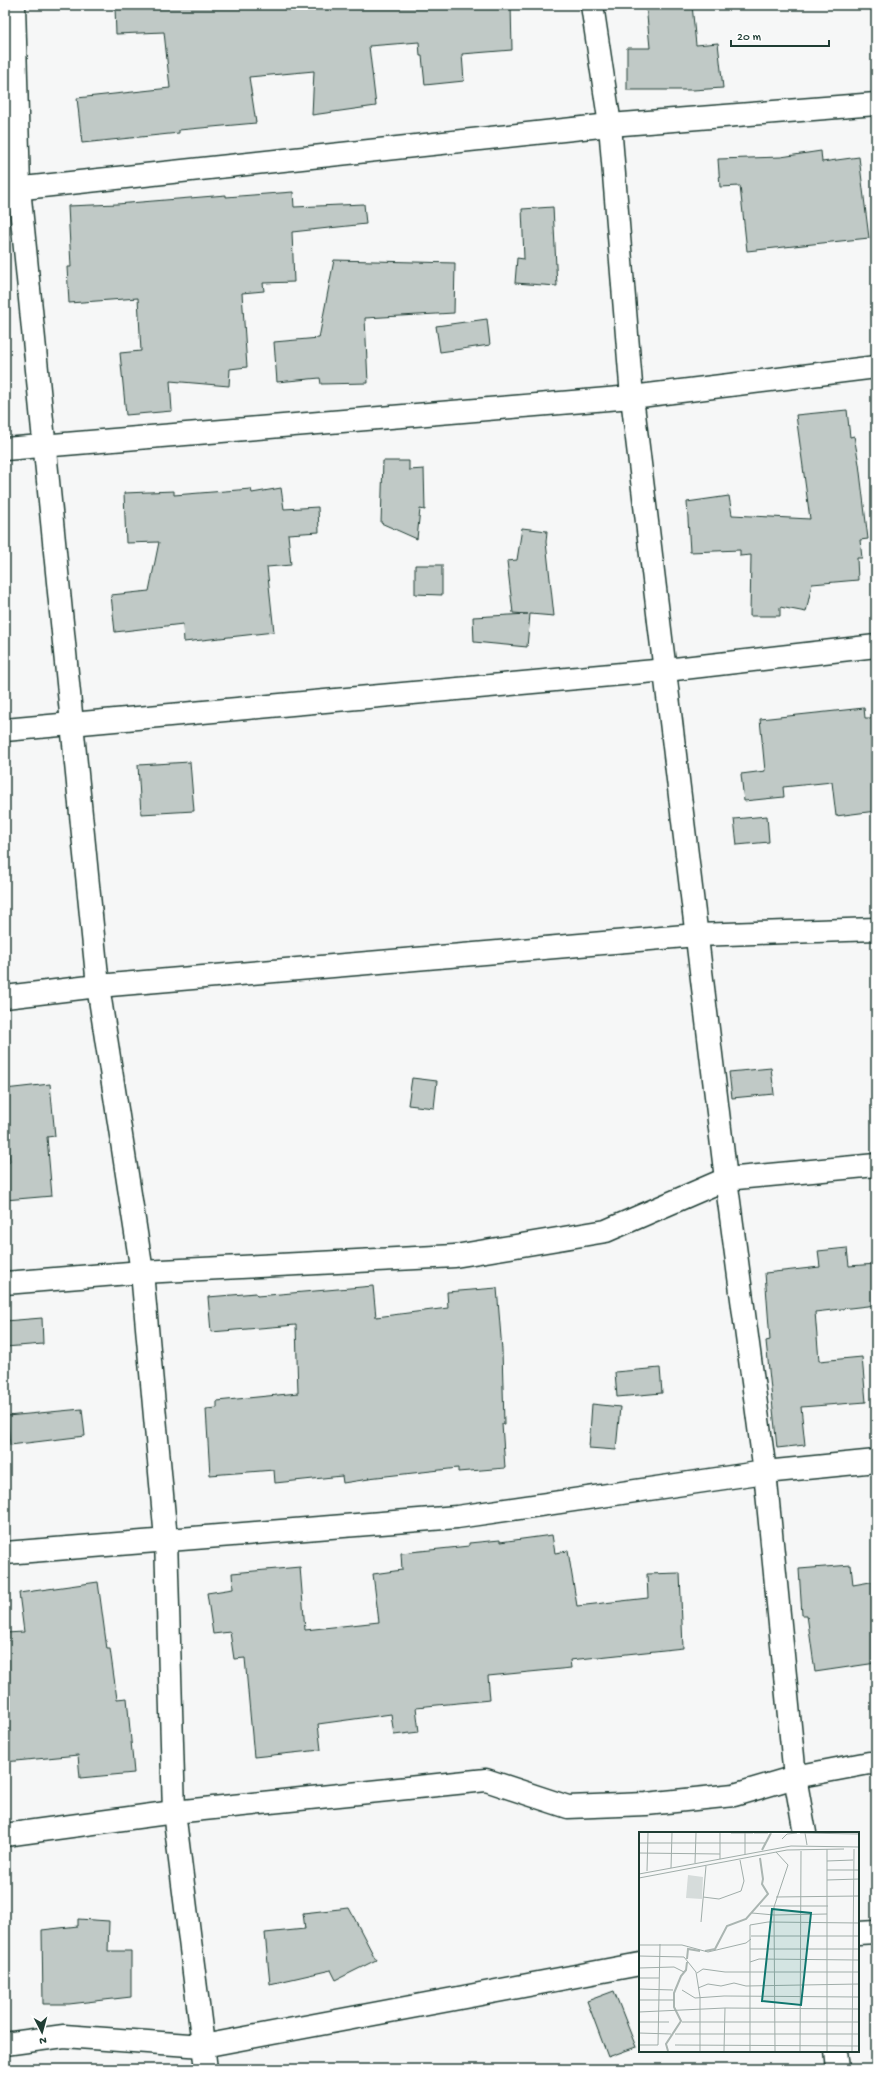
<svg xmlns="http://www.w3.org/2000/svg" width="881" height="2074" viewBox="0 0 881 2074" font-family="'Gochi Hand',sans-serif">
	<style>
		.building { fill: #c0c9c6; stroke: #1f3d34 }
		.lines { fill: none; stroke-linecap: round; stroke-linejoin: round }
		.minor-casing { stroke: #1f3d34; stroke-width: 25 }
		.minor { stroke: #fff; stroke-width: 22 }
		.inset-river { fill: none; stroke: #aab5b1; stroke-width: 2 }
		.inset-road { fill: none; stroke: #a0ada9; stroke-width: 1 }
		.view { fill: #0f766e; fill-opacity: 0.15; stroke: #0f766e; stroke-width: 2 }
		.inset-edge { fill: none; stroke: #1f3d34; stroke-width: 2 }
	</style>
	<rect width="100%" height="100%" fill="#f6f7f7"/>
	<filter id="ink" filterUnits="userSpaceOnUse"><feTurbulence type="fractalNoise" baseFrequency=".025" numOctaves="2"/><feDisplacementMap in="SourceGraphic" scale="8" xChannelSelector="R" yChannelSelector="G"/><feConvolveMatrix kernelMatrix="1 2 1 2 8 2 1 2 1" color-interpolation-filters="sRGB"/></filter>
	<g filter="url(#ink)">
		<g class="building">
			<polygon points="164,5 511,5 512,50 462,54 464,81 425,85 422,56 420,56 419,42 369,46 376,106 312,115 314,71 249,77 256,123 179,130 179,133 82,143 77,98 170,88 164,32 116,34 115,7"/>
			<polygon points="646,5 692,5 696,45 718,43 723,88 693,90 627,90 627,48 650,48"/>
			<polygon points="821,151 822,162 859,157 869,238 747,251 740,186 720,187 718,159 781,157"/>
			<polygon points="293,192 294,207 364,204 366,224 292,232 294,282 263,283 264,291 242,293 247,367 230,369 229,386 170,381 172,411 126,415 120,353 141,351 138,298 69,303 67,267 71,267 68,206 117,204 226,195 226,197"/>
			<polygon points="553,207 557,286 515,283 517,258 524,259 522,209"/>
			<polygon points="334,260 455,263 454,313 365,318 368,383 321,384 320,378 277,382 274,342 319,338"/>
			<polygon points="487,319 490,345 440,352 436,326"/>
			<polygon points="847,410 850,437 854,436 859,464 868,539 860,540 862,558 857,558 858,580 812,584 806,612 780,607 780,616 750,616 751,555 740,556 740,550 690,552 687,502 729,496 732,515 810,519 796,415"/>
			<polygon points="383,461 409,461 409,470 424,469 425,510 420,509 417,539 381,523"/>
			<polygon points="281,488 284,509 318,507 319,532 288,534 291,565 267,567 274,632 184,642 183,624 115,632 111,595 149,591 159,542 126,543 124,493 174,491 174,495 251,489 252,493"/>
			<polygon points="522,528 547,531 546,542 554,616 530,614 527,647 474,642 473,617 528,614 513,613 507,561 517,560"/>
			<polygon points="415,565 442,565 442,595 415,594"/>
			<polygon points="864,708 865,718 876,718 876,811 836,816 832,782 783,787 784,797 744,801 741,774 765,771 760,719"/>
			<polygon points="190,762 194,811 141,814 138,765"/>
			<polygon points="767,816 769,842 737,845 734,819"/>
			<polygon points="771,1068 774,1094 732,1098 729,1072"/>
			<polygon points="412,1078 437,1081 434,1108 408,1105"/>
			<polygon points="50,1084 55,1136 47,1137 52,1196 5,1200 5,1163 10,1162 5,1113 5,1089"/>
			<polygon points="847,1248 849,1266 876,1264 876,1305 815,1312 819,1361 862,1357 866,1402 801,1407 805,1445 777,1448 766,1341 770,1340 765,1273 820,1267 818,1251"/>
			<polygon points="373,1286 376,1317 448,1308 447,1292 497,1288 502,1350 504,1424 502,1424 505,1468 458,1472 458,1468 368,1478 369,1479 343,1483 342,1476 275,1483 274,1470 210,1475 206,1409 217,1408 217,1401 298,1393 296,1325 211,1332 208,1297 256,1293 257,1296"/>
			<polygon points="42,1318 43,1344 5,1347 5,1321"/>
			<polygon points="660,1368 662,1393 617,1397 615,1372"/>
			<polygon points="592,1404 620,1407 616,1450 589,1448"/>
			<polygon points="82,1409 85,1436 10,1445 7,1416"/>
			<polygon points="552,1535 555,1553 568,1551 577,1606 648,1598 647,1574 680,1573 683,1648 570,1660 571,1668 488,1676 490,1700 416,1707 419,1732 394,1735 391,1714 318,1724 321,1750 254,1757 245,1658 234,1659 230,1632 213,1634 207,1593 233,1589 232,1573 300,1567 305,1630 379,1622 373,1574 402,1570 401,1553 469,1546 469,1543 500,1540 500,1542"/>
			<polygon points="851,1565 853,1585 876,1581 876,1663 815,1672 807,1615 802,1615 799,1569"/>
			<polygon points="98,1582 107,1649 110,1649 117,1699 127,1698 134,1773 80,1778 78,1755 5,1762 5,1633 24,1632 19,1593"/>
			<polygon points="349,1908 376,1960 336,1980 331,1970 270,1984 265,1933 305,1929 303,1913"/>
			<polygon points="78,1919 109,1921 108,1951 131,1951 131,1997 69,2004 43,2004 42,1930 78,1926"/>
			<polygon points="614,1991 636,2047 608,2057 587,2001"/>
		</g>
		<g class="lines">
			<defs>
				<g id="minor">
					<polyline points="14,5 19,188 98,986 142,1272 166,1539 174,1812 206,2069"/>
					<polyline points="592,5 610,125 632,397 726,1179 765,1472 795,1777 805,1833"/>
					<polyline points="5,190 610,125 876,104"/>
					<polyline points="5,449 632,397 876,367"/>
					<polyline points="5,730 666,670 876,646"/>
					<polyline points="5,997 98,986 697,935 876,929"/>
					<polyline points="5,1283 142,1272 455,1256 606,1231 726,1179 876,1165"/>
					<polyline points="5,1553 457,1517 765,1472 876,1461"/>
					<polyline points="5,1835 174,1812 486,1780 568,1807 646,1804 734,1795 795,1777 869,1763 876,1764"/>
					<polyline points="858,1933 876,1932"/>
					<polyline points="5,2044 64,2036 203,2046 640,1964"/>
					<polyline points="836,2051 838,2069"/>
				</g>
			</defs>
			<use href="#minor" class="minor-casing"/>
			<use href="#minor" class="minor"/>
		</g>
	</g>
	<g transform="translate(639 1832)">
		<rect width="220" height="220" fill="#f6f7f7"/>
		<path d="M49,43L64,45L63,67L47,66Z" fill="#d6dcdb"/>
		<path class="inset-river" d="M123,18L132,1M66,119L76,117L88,94L107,87L129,62L123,52L124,47L121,26M48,127L49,117L61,119M29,219L27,212L42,189L35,175V161L42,144L47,138L48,130"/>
		<path class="inset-road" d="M92,1H114M106,1V22M115,1H129M161,1L220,2M166,1L168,13M143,7L148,2L158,1M0,11H126M0,21L81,22M81,27V1M188,29L214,28M56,31L57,1M32,36L33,1M188,38H220M8,39L9,1M0,42L152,14L220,15M0,46L148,18L205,17M188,48L220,47M64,65L80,67L102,59L105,49L101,28M137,65L220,64M121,74H189M113,81L135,83L188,82M62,90L67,34M112,104H220M0,113H43L69,120L107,111L112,107M111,117H220M0,124L45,125L57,140L61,165V219M111,130L120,127L220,128M0,136L35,135L45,140M58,141L64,137L86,140H220M0,146H20M59,156L69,152L82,154L95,151L107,154L220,152M0,157L34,158M43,158L56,166L85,164L220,165M0,168H35M0,180L86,176L220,177M0,190H30M43,190H220M0,201L32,202M36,202H220M0,213H19L21,112M36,213L220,214M85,219L86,176M111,219V93L129,90L220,91M136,219L135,75L149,33L137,20M161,219L162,19M188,219V17M213,219L215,17"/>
		<path class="view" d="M133,77L172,81L162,173L123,169Z"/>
		<rect width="220" height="220" class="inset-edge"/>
	</g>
	<rect width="881" height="2074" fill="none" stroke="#fff" stroke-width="20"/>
	<rect x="10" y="10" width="861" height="2054" fill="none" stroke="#1f3d34" stroke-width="1.5" filter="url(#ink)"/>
	<g transform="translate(42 2032) rotate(174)" stroke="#ffffff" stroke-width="3" paint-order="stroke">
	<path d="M0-3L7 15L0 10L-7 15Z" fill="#1f3d34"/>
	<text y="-6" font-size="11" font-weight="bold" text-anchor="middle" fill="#1f3d34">N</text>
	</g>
	<path d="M731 40v6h98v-6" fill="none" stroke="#1f3d34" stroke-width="2"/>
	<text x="737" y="40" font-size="12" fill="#1f3d34" stroke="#ffffff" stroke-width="3" paint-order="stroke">20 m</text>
</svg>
